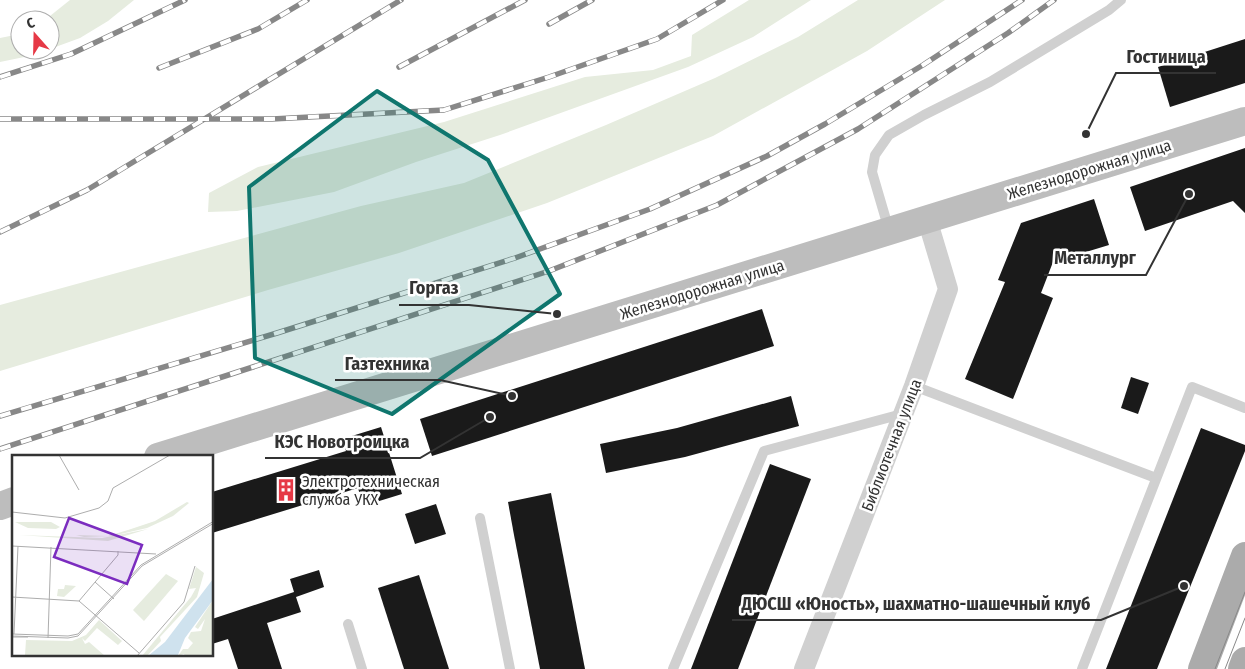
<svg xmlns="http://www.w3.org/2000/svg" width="1245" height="669" viewBox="0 0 1245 669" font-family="'Fira Sans Condensed',sans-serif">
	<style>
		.green { fill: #e6ecdf }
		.building { fill: #1a1a1a }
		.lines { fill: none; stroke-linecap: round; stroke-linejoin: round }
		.lane { stroke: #d0d0d0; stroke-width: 10 }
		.street { stroke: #d0d0d0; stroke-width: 20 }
		.secondary { stroke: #bdbdbd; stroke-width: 28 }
		.primary { stroke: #ababab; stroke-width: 28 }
		.tram { stroke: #888; stroke-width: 1 }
		.rail-casing { stroke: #888; stroke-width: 5.5 }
		.rail { stroke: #fff; stroke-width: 4; stroke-dasharray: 11; stroke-linecap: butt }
		.marked { fill: #0f766e; fill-opacity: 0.2; stroke: #0f766e; stroke-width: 4; stroke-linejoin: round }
		.labels { text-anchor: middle; stroke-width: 5; stroke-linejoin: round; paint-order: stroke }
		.street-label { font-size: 16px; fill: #333; stroke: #fff }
		.poi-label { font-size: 16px; fill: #333; stroke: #fff; text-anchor: start }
		.inset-road { fill: none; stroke: #adadad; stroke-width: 1 }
		.view { fill: #7b2cbf; fill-opacity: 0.15; stroke: #7b2cbf; stroke-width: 2.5 }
		.inset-edge { fill: none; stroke: #333; stroke-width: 2.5 }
		.leader { fill: none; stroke: #333; stroke-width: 2 }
		.callout-dot { fill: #333; stroke: #fff; stroke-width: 2 }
		.callout-label { font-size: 18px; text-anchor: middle; font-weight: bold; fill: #333; stroke: #fff; stroke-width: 5; stroke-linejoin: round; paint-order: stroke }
	</style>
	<rect width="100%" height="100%" fill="#fff"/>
	<g class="green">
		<polygon points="70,0 134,0 108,21 80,38 50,49 50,20 45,20"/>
		<polygon points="749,0 811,0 753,37 688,67 500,135 416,162 334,192 237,211 208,212 209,193 258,167 444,122 585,77 653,70 691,56 692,35"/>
		<polygon points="858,0 945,0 867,51 713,136 547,203 399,253 268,290 0,371 0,305 361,206 464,183 606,125 715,78 798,37"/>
		<polygon points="20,34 20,50 48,50 34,55 0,62 0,38"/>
	</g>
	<g class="building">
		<polygon points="1245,39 1245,83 1170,107 1158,67"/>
		<polygon points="1245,148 1245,213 1233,201 1145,231 1130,187"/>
		<polygon points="1094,199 1109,245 1053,262 1041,293 1053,298 1013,399 965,379 1005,282 998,280 1021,223"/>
		<polygon points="762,309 774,346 432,456 420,419"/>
		<polygon points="1131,377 1149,383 1138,414 1121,408"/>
		<polygon points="791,396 799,426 685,457 606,473 600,444 677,428"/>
		<polygon points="381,427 402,494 363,506 358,488 212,533 212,492 346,451 342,439"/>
		<polygon points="1201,428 1245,445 1245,451 1157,669 1106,669"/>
		<polygon points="770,464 811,479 738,669 691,669"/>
		<polygon points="551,493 585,669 540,669 514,535 508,502"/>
		<polygon points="436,504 446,534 415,544 405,514"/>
		<polygon points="319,570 324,587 296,597 301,612 267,623 282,669 238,669 228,639 212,644 212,619 294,592 290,579"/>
		<polygon points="419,575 449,669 404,669 378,588"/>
	</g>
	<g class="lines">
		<g class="lane">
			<polyline points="889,230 872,172 875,155 889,135 924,115 990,82 1109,10 1121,0"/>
			<polyline points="914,386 1156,478"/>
			<polyline points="480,518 510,669"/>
			<polyline points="348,624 362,669"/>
			<polyline points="673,669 764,451 902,414"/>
			<polyline points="1082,669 1192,387 1245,408"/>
		</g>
		<polyline class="street" points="804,669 914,386 948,289 927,219"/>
		<g class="secondary">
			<polyline points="158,457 1245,121"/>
			<polyline points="0,506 14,501"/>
		</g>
		<g class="primary">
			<polyline points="1202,669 1245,556"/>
			<polyline points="1242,669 1245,661"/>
		</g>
		<g class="tram">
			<polyline points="1215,669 1245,592"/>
			<polyline points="1225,669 1245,618"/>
		</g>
		<defs>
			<g id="rail">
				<polyline points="549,24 592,0"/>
				<polyline points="399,67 525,0"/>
				<polyline points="159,68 258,29 307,0"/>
				<polyline points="0,77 71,54 185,0"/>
				<polyline points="0,119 272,119 444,110 549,77 657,39 723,0"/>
				<polyline points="0,232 87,190 401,0"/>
				<polyline points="0,416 277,333 515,258 650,209 767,156 825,124 923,65 1022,0"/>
				<polyline points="0,449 549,271 717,205 858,129 1008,33 1054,0"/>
			</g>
		</defs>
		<use href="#rail" class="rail-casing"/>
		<use href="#rail" class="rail"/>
	</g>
	<path class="marked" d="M377,91L488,160L560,294L392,414L255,358L249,187Z"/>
	<defs>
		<symbol id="building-bare" viewBox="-9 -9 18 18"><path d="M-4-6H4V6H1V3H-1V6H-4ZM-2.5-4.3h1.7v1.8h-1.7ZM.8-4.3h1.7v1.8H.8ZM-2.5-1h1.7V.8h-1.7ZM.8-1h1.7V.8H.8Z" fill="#e63946" stroke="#fff" stroke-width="2.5" paint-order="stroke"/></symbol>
	</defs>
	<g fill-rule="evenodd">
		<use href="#building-bare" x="270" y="474" width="32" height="32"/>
	</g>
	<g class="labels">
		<g class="street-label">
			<text transform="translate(1089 169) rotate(-17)" y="6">Железнодорожная улица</text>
			<text transform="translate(702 289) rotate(-17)" y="6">Железнодорожная улица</text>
			<text transform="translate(891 445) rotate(-69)" y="6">Библиотечная улица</text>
		</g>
		<g class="poi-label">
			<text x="302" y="487">Электротехническая<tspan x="302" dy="18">служба УКХ</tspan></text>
		</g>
	</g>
	<g transform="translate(12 455)">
		<rect width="201" height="201" fill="#fff"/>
		<path d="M175,47L177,48L161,61L135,73L100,81L72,82L64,80L96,81L116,75L143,66ZM3,67H39L48,72L44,74L16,73ZM136,74L96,86L7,80L90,83ZM184,112L192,118L185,142L148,182L149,186L135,201H130L179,142L184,133L177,134ZM154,119L166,126L132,166L121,155ZM53,130L64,131L52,142L45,141L46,134H52ZM201,145V201H173L172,199L166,201L171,194H176L181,188L176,183L179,177L189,176L193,164L186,174L183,172ZM87,165L110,186L106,190L85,173L73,186L70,183L73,189L77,187L93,201H3L13,200L14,185L60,186L74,180Z" fill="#e6ecdf"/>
		<path d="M201,124V145L173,183L166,200L136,201L153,187Z" fill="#cfe2ee"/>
		<path class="inset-road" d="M47,0L67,35M0,57L53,63L87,53L96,46L101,33L158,0M0,91L144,99M83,127L102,144M0,142L67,146L127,198M67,146L106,100V96M0,179L56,181L66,179L129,110L202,66M2,179L6,91M0,181L56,183L66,181L130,111L202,68M0,182H16M36,183L39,92M125,201L172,147L183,111"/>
		<path class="view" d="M57,63L130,90L115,129L42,102Z"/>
		<rect width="201" height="201" class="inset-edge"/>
	</g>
	<path class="leader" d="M1086 134L1116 73H1216M1189 194L1146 275H1044M557 314L469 305H399M512 396L440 380H335M490 417L420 458H265M1184 586L1101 620H732"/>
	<g class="callout-dot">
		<circle cx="1086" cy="134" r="5"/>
		<circle cx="1189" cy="194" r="5"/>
		<circle cx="557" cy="314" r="5"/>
		<circle cx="512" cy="396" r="5"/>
		<circle cx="490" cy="417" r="5"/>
		<circle cx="1184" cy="586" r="5"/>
	</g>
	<g class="callout-label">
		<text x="1166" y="63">Гостиница</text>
		<text x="1095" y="264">Металлург</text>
		<text x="434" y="294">Горгаз</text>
		<text x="387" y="370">Газтехника</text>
		<text x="342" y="448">КЭС Новотроицка</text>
		<text x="916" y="610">ДЮСШ «Юность», шахматно-шашечный клуб</text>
	</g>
	<g transform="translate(35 35) rotate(340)"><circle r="24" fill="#ffffff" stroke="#adadad"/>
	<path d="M0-4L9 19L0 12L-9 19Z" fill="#e63946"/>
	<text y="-8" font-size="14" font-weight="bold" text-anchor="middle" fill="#333333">С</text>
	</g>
</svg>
